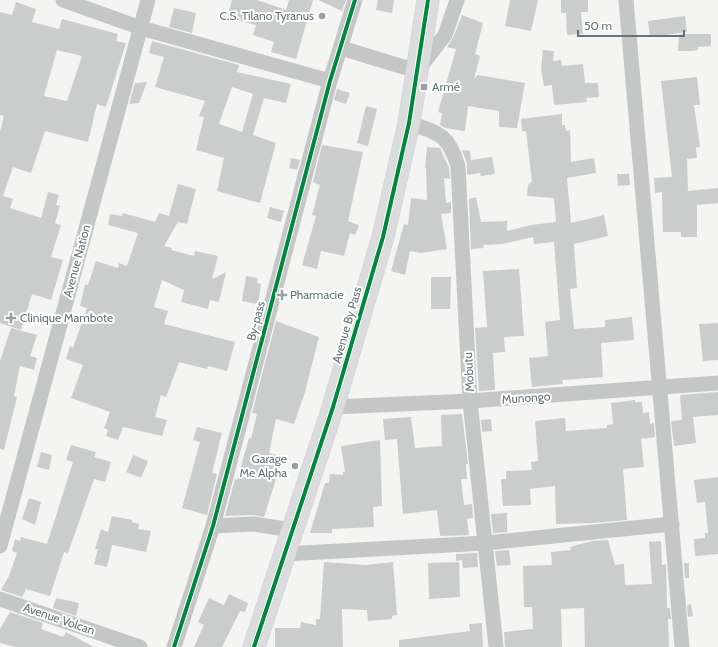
<svg xmlns="http://www.w3.org/2000/svg" width="718" height="647" viewBox="0 0 718 647" font-family="Cabin,sans-serif">
	<style>
		.building { fill: #cbcccc; fill-rule: evenodd }
		.lines { fill: none; stroke-linecap: round; stroke-linejoin: round }
		.trunk-casing { stroke: #d0d1d1; stroke-width: 23 }
		.minor { stroke: #c5c7c7; stroke-width: 15 }
		.trunk { stroke: #dbdcdd; stroke-width: 22 }
		.cycleway-casing { stroke: #fff; stroke-width: 6 }
		.cycleway { stroke: #00873e; stroke-width: 4 }
		.poi-dot { fill: #96a1a5; stroke: #fff; stroke-width: 1.5 }
		.labels { text-anchor: middle; stroke-width: 4; stroke-linejoin: round; paint-order: stroke }
		.poi-label { font-size: 12px; fill: #63757b; stroke: #fff; text-anchor: start }
		.street-label { font-size: 12px; fill: #63757b; stroke: #fff }
	</style>
	<rect width="100%" height="100%" fill="#f4f4f3"/>
	<g class="building">
		<polygon points="232,0 257,0 286,10 289,0 313,0 296,59 271,52 274,42 253,35 256,25 227,18"/>
		<polygon points="318,0 346,0 342,11"/>
		<polygon points="378,0 394,0 392,13 376,10"/>
		<polygon points="510,0 538,0 531,31 505,26"/>
		<polygon points="561,0 588,0 588,12 581,12 583,34 567,35 566,13 561,13"/>
		<path d="M16,2L36,9L32,22L59,29L62,19L118,34L116,41L126,43L106,107L97,104L88,142L45,131L31,173L13,167L3,196L13,199L10,208L41,218L48,192L59,195L56,205L60,206L55,223L61,225L51,257L63,260L51,300L32,294L21,330L0,323V131L4,116L0,115V12L12,15ZM57,50L82,56L67,101L44,96Z"/>
		<polygon points="174,8 196,13 192,33 169,27"/>
		<polygon points="462,15 483,23 475,54 480,56 474,79 478,75 525,83 517,128 499,127 499,111 468,106 465,131 445,128 440,125 442,113 438,112 456,49 447,47 453,38"/>
		<polygon points="685,16 687,32 650,37 648,21"/>
		<polygon points="679,34 711,34 711,46 698,47 698,50 692,51 678,51"/>
		<path d="M152,41L239,65L237,72L291,84L286,103L264,98L253,135L276,143L260,203L217,191L224,158L196,150L204,117L199,116L205,101L155,87L164,57L149,53ZM232,87L253,94L242,132L219,124Z"/>
		<polygon points="543,50 554,51 553,61 561,60 562,66 583,64 585,83 598,83 599,97 586,98 587,102 554,105 552,85 544,86 541,69"/>
		<polygon points="697,77 700,105 694,105 700,147 696,147 697,158 687,159 688,191 718,188 718,203 697,205 697,237 681,237 681,232 663,232 662,192 655,193 654,178 672,177 661,81"/>
		<polygon points="147,82 139,103 129,104 135,83"/>
		<polygon points="337,89 350,93 346,104 334,100"/>
		<polygon points="366,106 377,109 368,146 357,143"/>
		<polygon points="562,114 562,125 565,125 566,131 570,130 571,162 594,158 596,173 567,178 571,223 604,215 608,236 574,244 577,288 570,289 574,329 605,327 605,320 632,317 634,340 601,343 603,377 562,380 563,384 532,387 529,358 548,356 545,322 560,320 554,242 534,244 533,237 503,244 483,245 484,248 471,249 469,199 476,197 481,222 507,221 507,231 531,225 556,222 554,198 527,196 528,185 532,182 526,131 522,131 521,119"/>
		<polygon points="322,145 363,152 348,221 359,225 355,235 350,233 344,256 321,251 317,269 302,265 316,216 312,215 320,185 313,182"/>
		<polygon points="427,147 440,148 449,168 450,179 444,178 446,203 451,202 451,213 441,214 447,249 421,253 410,251 405,275 391,271 404,224 408,225 411,198 427,200 426,168 425,168"/>
		<polygon points="462,150 470,151 471,160 492,157 495,174 481,176 480,173 467,175 467,163"/>
		<polygon points="291,158 300,160 297,170 289,168"/>
		<polygon points="617,174 629,174 630,185 618,186"/>
		<polygon points="178,184 196,189 187,224 178,222 164,246 172,248 171,250 194,256 195,251 218,256 212,279 226,272 219,302 210,300 208,309 181,302 184,290 162,280 154,307 168,311 164,324 235,342 227,371 208,366 207,369 179,362 166,397 161,395 155,417 167,420 162,436 123,427 118,440 106,436 108,430 104,428 110,412 71,398 83,365 66,359 70,346 73,348 87,308 80,306 85,285 88,285 96,261 118,268 119,263 127,266 138,233 108,225 110,214 122,216 123,213 155,222 159,213 169,216"/>
		<polygon points="270,207 284,211 281,222 267,218"/>
		<polygon points="519,269 524,336 504,337 505,352 493,353 495,390 479,391 475,328 487,327 483,271"/>
		<polygon points="246,276 258,278 257,283 261,284 258,304 242,301"/>
		<polygon points="431,277 451,277 450,309 431,309"/>
		<polygon points="276,321 319,337 305,392 294,424 276,419 269,453 283,457 264,517 253,515 225,516 235,479 237,480 249,438 251,439 257,414 252,413"/>
		<polygon points="718,323 718,360 703,361 699,324"/>
		<polygon points="11,328 37,335 30,356 37,358 34,370 20,366 14,396 17,397 4,450 0,449 0,361"/>
		<polygon points="718,392 718,415 693,417 696,443 674,446 671,421 682,420 680,395"/>
		<polygon points="635,400 635,402 642,402 643,413 649,412 650,424 654,423 655,437 641,439 644,467 623,469 627,520 593,523 556,524 555,486 530,489 531,505 503,506 501,479 506,479 506,471 532,470 531,462 538,461 535,421 565,418 566,431 607,428 607,425 613,424 611,403"/>
		<polygon points="462,414 468,464 466,464 467,479 461,479 464,505 472,504 473,518 467,519 469,535 440,536 437,510 403,514 397,439 385,440 383,419 411,417 415,448 442,446 441,415"/>
		<polygon points="491,419 492,431 482,432 481,420"/>
		<polygon points="197,427 222,433 212,473 217,474 207,515 182,508 200,442 193,440"/>
		<polygon points="380,440 382,506 373,507 374,527 332,529 332,533 310,533 325,483 329,483 330,474 343,475 343,472 345,472 341,446"/>
		<polygon points="71,445 96,452 94,457 111,462 105,482 94,479 68,553 64,552 50,596 26,589 22,597 1,590 9,576 17,553 12,551 15,539 20,541 21,537 47,544 73,462 66,460"/>
		<polygon points="41,452 52,455 49,470 37,467"/>
		<polygon points="133,455 148,461 141,478 126,472"/>
		<polygon points="718,477 718,554 695,556 694,539 705,538 705,533 708,533 705,502 697,503 694,480"/>
		<polygon points="29,498 41,502 35,525 22,519"/>
		<polygon points="507,513 507,532 493,533 491,514"/>
		<polygon points="112,516 132,520 132,522 139,524 138,529 151,531 146,552 112,545 107,567 94,564 98,549 95,549 101,529 108,532"/>
		<polygon points="608,540 615,565 624,564 625,585 652,584 649,542 661,541 662,565 666,564 667,608 670,608 671,619 668,619 669,647 585,647 584,608 561,609 562,647 505,647 504,632 533,629 532,607 524,607 523,566 552,565 551,552 571,550 570,547 592,541"/>
		<polygon points="509,550 511,565 497,566 495,551"/>
		<polygon points="477,553 478,567 463,568 462,560 456,561 456,554"/>
		<polygon points="324,562 366,565 393,562 397,615 392,616 392,619 368,621 367,610 342,609 343,647 275,647 275,628 300,628 301,622 316,625 316,619 320,619"/>
		<polygon points="459,562 460,597 429,599 428,563"/>
		<polygon points="684,563 689,563 689,578 685,578"/>
		<polygon points="229,594 248,603 245,612 240,611 222,647 194,647 204,625 198,622 209,598 224,605"/>
		<polygon points="56,598 79,603 76,616 53,608"/>
		<polygon points="691,604 693,616 688,617 687,605"/>
		<polygon points="10,612 43,623 41,629 63,637 66,632 94,647 15,647 0,643 0,629"/>
		<polygon points="482,623 483,647 399,647 399,640 470,631 469,624"/>
	</g>
	<g class="lines">
		<defs>
			<polyline id="trunk" points="254,647 333,407 383,237 409,123 428,0"/>
		</defs>
		<use href="#trunk" class="trunk-casing"/>
		<g class="minor">
			<polyline points="63,0 141,28 330,81"/>
			<polyline points="626,0 682,647"/>
			<polyline points="341,48 417,71 445,35 457,0"/>
			<path d="M409,123C439,133 448,134 458,166L470,401L496,647"/>
			<polyline points="333,407 470,401 718,383"/>
			<polyline points="213,526 253,524 292,530"/>
			<polyline points="0,546 148,0"/>
			<polyline points="284,554 486,543 672,524"/>
			<polyline points="0,599 140,647"/>
			<polyline points="174,647 213,526 330,81 355,0"/>
		</g>
		<use href="#trunk" class="trunk"/>
		<defs>
			<g id="cycleway">
				<polyline points="174,647 213,526 330,81 355,0"/>
				<polyline points="254,647 333,407 383,237 409,123 428,0"/>
			</g>
		</defs>
		<use href="#cycleway" class="cycleway-casing"/>
		<use href="#cycleway" class="cycleway"/>
	</g>
	<g class="poi-dot">
		<circle cx="322" cy="16" r="4"/>
		<rect x="420" y="83" width="8" height="8" rx="2"/>
		<path d="M280 289h4v4h4v4h-4v4h-4v-4h-4v-4h4z"/>
		<path d="M9 312h4v4h4v4h-4v4h-4v-4h-4v-4h4z"/>
		<circle cx="295" cy="466" r="4"/>
	</g>
	<g class="labels">
		<g class="poi-label">
			<text x="314" y="20" text-anchor="end">C.S. Tilano Tyranus</text>
			<text x="432" y="91">Armé</text>
			<text x="290" y="299">Pharmacie</text>
			<text x="20" y="322">Clinique Mambote</text>
			<text x="287" y="463" text-anchor="end">Garage<tspan x="287" dy="14">Me Alpha</tspan></text>
		</g>
		<g class="street-label">
			<text transform="translate(77 261) rotate(-75)" y="4">Avenue Nation</text>
			<text transform="translate(256 321) rotate(-75)" y="4">By-pass</text>
			<text transform="translate(347 325) rotate(-74)" y="4">Avenue By Pass</text>
			<text transform="translate(469 372) rotate(-93)" y="4">Mobutu</text>
			<text transform="translate(526 398) rotate(-4)" y="4">Munongo</text>
			<text transform="translate(59 619) rotate(19)" y="4">Avenue Volcan</text>
		</g>
	</g>
	<path d="M578 30v6h106v-6" fill="none" stroke="#63757b" stroke-width="2"/>
	<text x="584" y="30" font-size="12" fill="#63757b" stroke="#ffffff" stroke-width="3" paint-order="stroke">50 m</text>
</svg>
